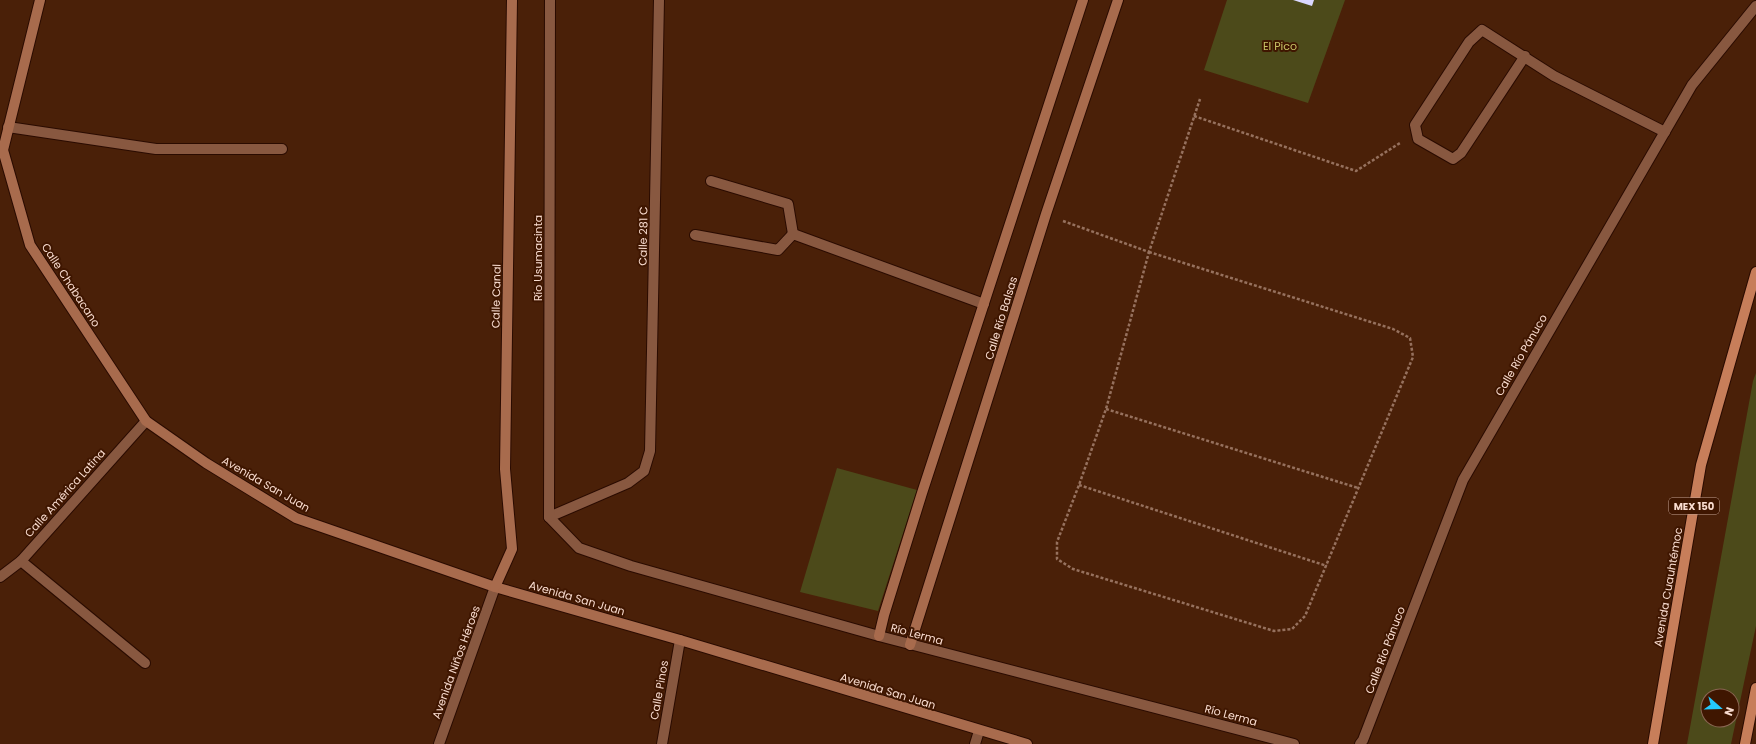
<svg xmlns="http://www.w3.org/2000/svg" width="1756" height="744" viewBox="0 0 1756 744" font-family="Poppins,sans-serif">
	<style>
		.green { fill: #4c4a1a; fill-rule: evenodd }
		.building { fill: #dad8ff }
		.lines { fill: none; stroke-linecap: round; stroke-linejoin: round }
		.lane-casing { stroke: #2a0b00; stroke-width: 12 }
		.street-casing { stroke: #2a0b00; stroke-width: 12 }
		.secondary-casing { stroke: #2a0b00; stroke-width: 12 }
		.primary-casing { stroke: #2a0b00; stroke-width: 12 }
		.path { stroke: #96715e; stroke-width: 2.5; stroke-dasharray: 3 2; stroke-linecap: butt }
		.lane { stroke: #885840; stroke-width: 10 }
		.street { stroke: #885840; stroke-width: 10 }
		.secondary { stroke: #a86b4d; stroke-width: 10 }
		.primary { stroke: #c77e5a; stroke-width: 10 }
		.labels { text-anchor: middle; stroke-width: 4; stroke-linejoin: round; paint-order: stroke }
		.shield { fill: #3f1600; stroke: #c2a192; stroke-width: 1 }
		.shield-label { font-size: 10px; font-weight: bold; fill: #faddd0 }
		.park-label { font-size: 11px; fill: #c7c365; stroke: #3f1600 }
		.street-label { font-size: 11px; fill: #faddd0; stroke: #3f1600 }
	</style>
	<rect width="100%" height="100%" fill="#4a2008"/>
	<g class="green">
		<polygon points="1227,0 1345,0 1308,103 1204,70"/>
		<path d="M1756,373V626L1731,744H1687L1753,381ZM1708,696H1732V720H1708Z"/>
		<polygon points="837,468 917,490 878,611 800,592"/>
	</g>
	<polygon class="building" points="1293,0 1314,0 1312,6"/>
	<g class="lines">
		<defs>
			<g id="lane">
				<polyline points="1525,56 1461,153 1453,159 1418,139 1415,125 1469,42 1482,30 1554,76 1665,132"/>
				<polyline points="711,181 788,204 793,234"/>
				<polyline points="695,235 778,250 793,234 984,304"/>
			</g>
			<g id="street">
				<polyline points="8,127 156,149 282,149"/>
				<polyline points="549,517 579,548 631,566 879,636 1294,744"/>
				<polyline points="549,517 628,483 644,471 650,451 659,0"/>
				<polyline points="549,517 550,0"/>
				<polyline points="21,561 145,663"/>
				<polyline points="0,577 21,561 146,421"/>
				<polyline points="439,744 495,587"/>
				<polyline points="662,744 680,640"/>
				<polyline points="975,744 979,731"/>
				<polyline points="1360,744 1363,740 1463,480 1692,85 1756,6"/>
			</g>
			<g id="secondary">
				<polyline points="40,0 3,150 30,245 146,421 206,463 296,518 495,587 680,640 1027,744"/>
				<polyline points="495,587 512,549 505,469 512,0"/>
				<polyline points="879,636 884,615 922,493 1083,0"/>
				<polyline points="910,645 1046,214 1118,0"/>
			</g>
			<g id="primary">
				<polyline points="1653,744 1701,465 1756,272"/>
				<polyline points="1745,744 1756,688"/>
			</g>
		</defs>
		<use href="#lane" class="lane-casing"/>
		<use href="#street" class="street-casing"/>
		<use href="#secondary" class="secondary-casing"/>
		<use href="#primary" class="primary-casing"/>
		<g class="path">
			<polyline points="1194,116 1356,171 1400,143"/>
			<polyline points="1063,221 1149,252 1200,99"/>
			<polygon points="1149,252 1393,329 1410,338 1413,357 1305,616 1292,629 1274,631 1073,569 1057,559 1057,542 1079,485 1106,409"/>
			<polyline points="1106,409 1358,488"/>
			<polyline points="1079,485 1327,566"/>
		</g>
		<use href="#lane" class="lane"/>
		<use href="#street" class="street"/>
		<use href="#secondary" class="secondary"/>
		<use href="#primary" class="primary"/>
	</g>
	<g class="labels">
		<rect class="shield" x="1669" y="498" width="50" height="16" rx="3"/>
		<g class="shield-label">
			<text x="1694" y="510">MEX 150</text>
		</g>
		<g class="park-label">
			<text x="1280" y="50">El Pico</text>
		</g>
		<g class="street-label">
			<text transform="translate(643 236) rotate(-89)" y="4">Calle 281 C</text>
			<text transform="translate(538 258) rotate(-90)" y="4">Río Usumacinta</text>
			<text transform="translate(71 285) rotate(57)" y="4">Calle Chabacano</text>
			<text transform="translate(496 296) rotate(-89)" y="4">Calle Canal</text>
			<text transform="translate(1001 318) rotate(-73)" y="4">Calle Río Balsas</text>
			<text transform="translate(1521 355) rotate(-60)" y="4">Calle Río Pánuco</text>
			<text transform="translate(266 484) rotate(30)" y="4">Avenida San Juan</text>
			<text transform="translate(65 493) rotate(-48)" y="4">Calle América Latina</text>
			<text transform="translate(1668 587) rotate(-80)" y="4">Avenida Cuauhtémoc</text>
			<text transform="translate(577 598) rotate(16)" y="4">Avenida San Juan</text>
			<text transform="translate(917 634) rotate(15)" y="4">Río Lerma</text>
			<text transform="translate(1385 650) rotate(-69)" y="4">Calle Río Pánuco</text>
			<text transform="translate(456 662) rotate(-70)" y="4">Avenida Niños Héroes</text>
			<text transform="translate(659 690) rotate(-80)" y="4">Calle Pinos</text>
			<text transform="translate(888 691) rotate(17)" y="4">Avenida San Juan</text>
			<text transform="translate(1231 715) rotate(15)" y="4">Río Lerma</text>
		</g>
	</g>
	<g transform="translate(1720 708) rotate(110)"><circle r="19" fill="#3f1600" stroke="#8a6653"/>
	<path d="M0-3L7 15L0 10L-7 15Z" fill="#24c9fe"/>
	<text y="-6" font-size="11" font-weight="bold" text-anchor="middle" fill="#faddd0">N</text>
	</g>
</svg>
